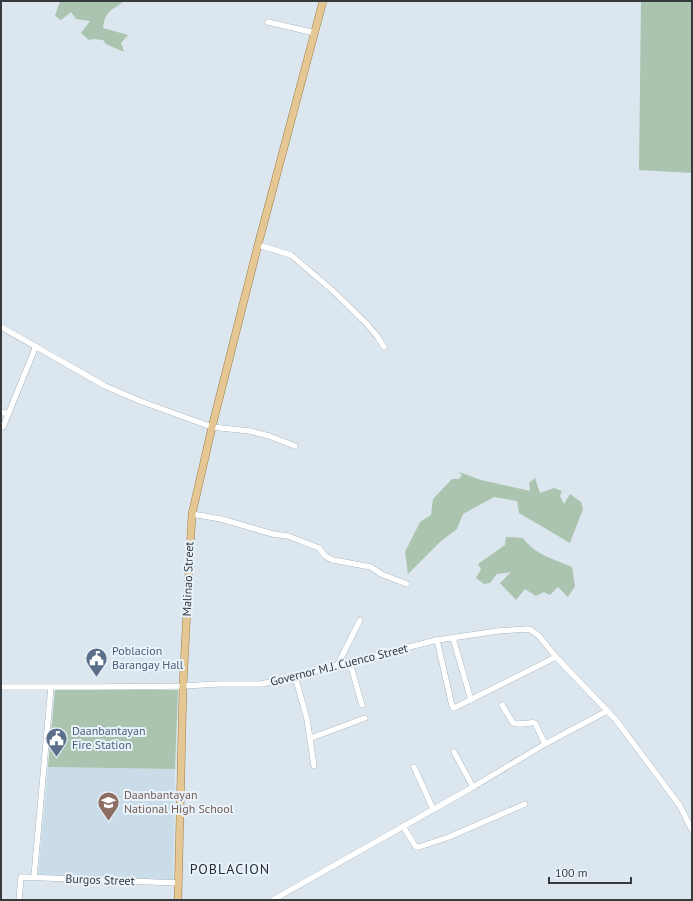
<svg xmlns="http://www.w3.org/2000/svg" width="693" height="901" viewBox="0 0 693 901" font-family="'PT Sans',sans-serif">
	<style>
		.built { fill: #cbdce9 }
		.green { fill: #aac4af }
		.lines { fill: none; stroke-linecap: round; stroke-linejoin: round }
		.minor-casing { stroke: #8e989f; stroke-width: 6 }
		.major-casing { stroke: #9c7e47; stroke-width: 8 }
		.minor { stroke: #fff; stroke-width: 5.5 }
		.major { stroke: #e5c794; stroke-width: 7 }
		.labels { text-anchor: middle; stroke-width: 4; stroke-linejoin: round; paint-order: stroke }
		.street-label { font-size: 12px; fill: #363a3d; stroke: #e9f3fb }
		.service-label { font-size: 12px; fill: #4e5e75; stroke: #e9f3fb; text-anchor: start }
		.education-label { font-size: 12px; fill: #785e54; stroke: #e9f3fb; text-anchor: start }
		.quarter-label { font-size: 14px; letter-spacing: 1px; fill: #262e34; stroke: #e9f3fb }
	</style>
	<rect width="100%" height="100%" fill="#dce6ee"/>
	<polygon class="built" points="48,767 175,769 173,883 38,875"/>
	<g class="green">
		<path d="M60,1H124C112,11 105,10 103,28L128,35L121,43L124,52L106,44L103,40L93,39L89,40L81,33L90,21L76,19L71,12L61,20L55,16Z"/>
		<polygon points="641,1 692,1 692,173 639,170"/>
		<polygon points="459,472 481,480 530,491 529,483 535,478 540,493 554,488 562,491 560,496 564,504 570,494 581,502 583,509 570,543 519,513 517,501 494,497 463,514 457,529 440,542 408,574 405,552 420,522 431,515 433,499 452,479 459,479 462,475"/>
		<path d="M506,537L523,538C535,555 554,559 572,567L575,586L568,597L558,587L550,595L544,592L536,596L525,589L516,600L500,583L511,572L497,574L490,583L484,584L476,578L481,569L478,564L505,545Z"/>
		<polygon points="55,690 178,690 175,769 48,767"/>
	</g>
	<g class="lines">
		<defs>
			<g id="minor">
				<polyline points="268,22 315,33"/>
				<polyline points="258,245 291,255 332,290 366,323 377,336 384,347"/>
				<polyline points="1,327 105,386 140,401 212,427 250,431 269,436 295,446"/>
				<polyline points="1,412 8,414"/>
				<polyline points="3,427 36,346"/>
				<polyline points="192,514 221,519 273,534 288,536 319,548 325,556 333,560 371,567 381,574 407,584"/>
				<polyline points="453,638 471,700"/>
				<polyline points="437,640 452,706 454,708 556,657"/>
				<polyline points="350,663 362,705"/>
				<polyline points="337,666 360,620"/>
				<polyline points="295,676 307,719 314,766"/>
				<polyline points="1,687 97,687 183,686 218,684 262,684 437,640 498,631 527,629 531,630 539,636 556,657 616,720 680,806 692,830"/>
				<path d="M502,705L513,723C520,726 527,722 535,723L545,744"/>
				<polyline points="311,738 365,718"/>
				<polyline points="454,752 473,787"/>
				<polyline points="414,767 433,809"/>
				<polyline points="403,826 416,847 419,847 449,837 525,804"/>
				<polyline points="34,877 51,687"/>
				<polyline points="19,900 21,877 179,883"/>
				<polyline points="273,900 473,787 545,744 607,711"/>
			</g>
			<polyline id="major" points="178,900 183,686 192,514 212,427 258,245 323,1"/>
		</defs>
		<use href="#minor" class="minor-casing"/>
		<use href="#major" class="major-casing"/>
		<use href="#minor" class="minor"/>
		<use href="#major" class="major"/>
	</g>
	<defs>
		<symbol id="civic-pin" viewBox="-11 -11 22 30"><path d="M0 17L-7.5 6A9.5 9.5 0 1 1 7.5 6Z" fill="#5c6f8a" stroke="#e9f3fb"/><path d="M-.6-6.5H3V-4.5H.6V-3L4-1V1h2V6H-6V1h2V-1L-.6-3ZM-1.2 2.5V6h2.4V2.5Z" fill="#fff"/></symbol>
		<symbol id="school-pin" viewBox="-11 -11 22 30"><path d="M0 17L-7.5 6A9.5 9.5 0 1 1 7.5 6Z" fill="#8d6e63" stroke="#e9f3fb"/><path d="M0-5L7-2L0 1L-7-2ZM-4 1L0 2.5L4 1V4Q0 6-4 4Z" fill="#fff"/></symbol>
	</defs>
	<g fill-rule="evenodd">
		<use href="#civic-pin" x="84" y="646" width="25" height="34"/>
		<use href="#civic-pin" x="44" y="726" width="25" height="34"/>
		<use href="#school-pin" x="96" y="790" width="25" height="34"/>
	</g>
	<g class="labels">
		<g class="street-label">
			<text transform="translate(188 579) rotate(-88)" y="4">Malinao Street</text>
			<text transform="translate(339 665) rotate(-14)" y="4">Governor M.J. Cuenco Street</text>
			<text transform="translate(100 880) rotate(2)" y="4">Burgos Street</text>
		</g>
		<g class="service-label">
			<text x="112" y="655">Poblacion<tspan x="112" dy="14">Barangay Hall</tspan></text>
			<text x="72" y="735">Daanbantayan<tspan x="72" dy="14">Fire Station</tspan></text>
		</g>
		<g class="education-label">
			<text x="124" y="799">Daanbantayan<tspan x="124" dy="14">National High School</tspan></text>
		</g>
		<g class="quarter-label">
			<text x="230" y="874">POBLACION</text>
		</g>
	</g>
	<rect width="693" height="901" fill="none" stroke="#363a3d" stroke-width="4"/>
	<path d="M549 877v6h82v-6" fill="none" stroke="#363a3d" stroke-width="2"/>
	<text x="555" y="877" font-size="12" fill="#363a3d" stroke="#e9f3fb" stroke-width="3" paint-order="stroke">100 m</text>
</svg>
